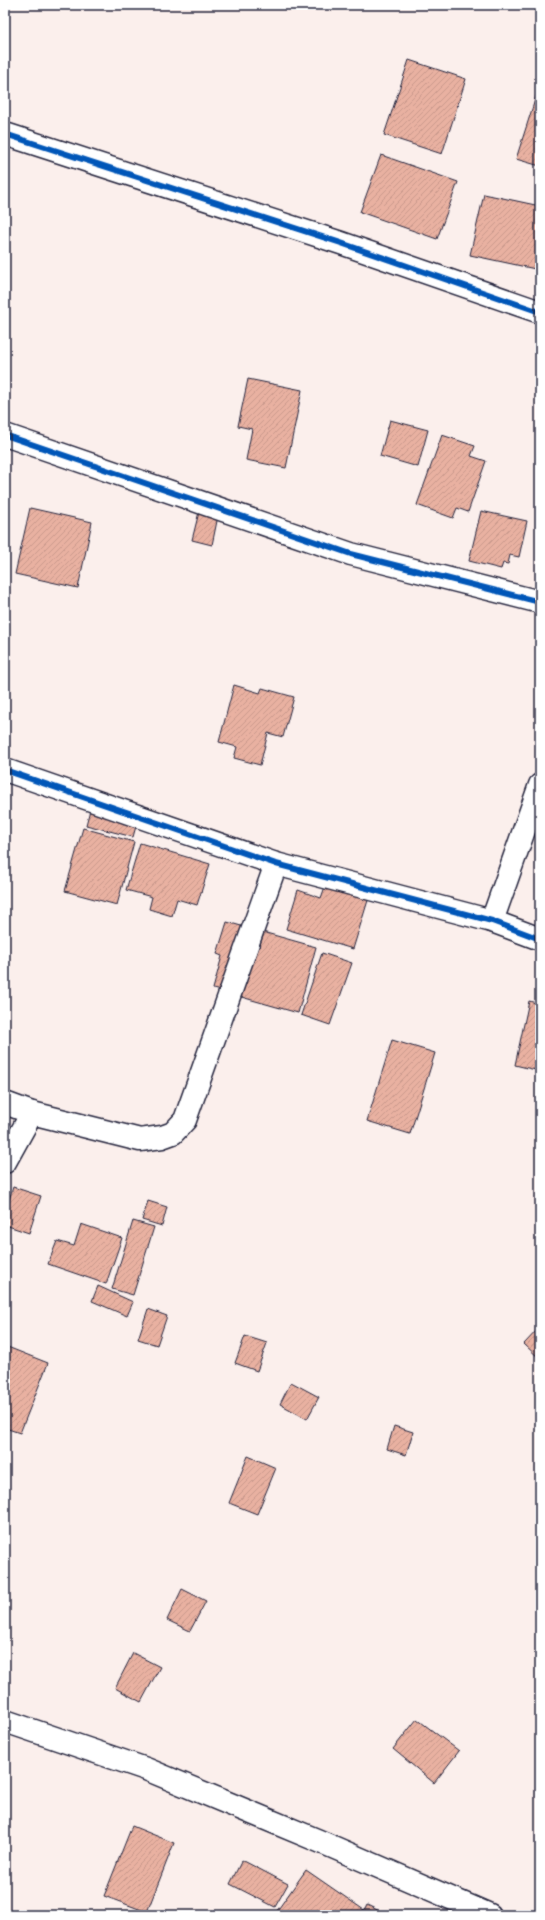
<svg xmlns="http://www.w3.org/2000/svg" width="545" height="1920" viewBox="0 0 545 1920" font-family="'Gochi Hand',sans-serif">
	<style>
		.building { fill: url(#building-hatch); stroke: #22223b }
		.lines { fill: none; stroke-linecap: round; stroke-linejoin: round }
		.street-casing { stroke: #22223b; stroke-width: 25 }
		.street { stroke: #fff; stroke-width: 22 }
		.cycleway-casing { stroke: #fff; stroke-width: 8 }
		.cycleway { stroke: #0057b8; stroke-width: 6 }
	</style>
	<defs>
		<pattern id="building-hatch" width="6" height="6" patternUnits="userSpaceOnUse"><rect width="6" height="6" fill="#e9b1a1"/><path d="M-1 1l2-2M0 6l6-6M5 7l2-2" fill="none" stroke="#c8988c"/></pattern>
	</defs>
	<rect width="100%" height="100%" fill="#fbefec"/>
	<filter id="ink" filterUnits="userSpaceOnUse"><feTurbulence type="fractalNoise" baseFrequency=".025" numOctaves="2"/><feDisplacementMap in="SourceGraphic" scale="8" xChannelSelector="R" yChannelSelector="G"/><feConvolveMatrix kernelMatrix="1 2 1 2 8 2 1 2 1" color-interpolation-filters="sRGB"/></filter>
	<g filter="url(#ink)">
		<g class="building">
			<polygon points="409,60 466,79 442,154 384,135"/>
			<polygon points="540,84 540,166 516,159"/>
			<polygon points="381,155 458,182 437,239 360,212"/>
			<polygon points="484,194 540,206 540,270 470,255"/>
			<polygon points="248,379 302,390 286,468 246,460 252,429 238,426"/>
			<polygon points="390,420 428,430 418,467 380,456"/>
			<polygon points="442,435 475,446 471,456 486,461 468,512 457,508 453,518 417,505"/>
			<polygon points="30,508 92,522 78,588 15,574"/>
			<polygon points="481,511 527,521 519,557 510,555 508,564 503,563 501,569 469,561"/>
			<polygon points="199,512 218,516 212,545 192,540"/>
			<polygon points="234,685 260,693 262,688 294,697 283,737 268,733 260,765 234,758 237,747 219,742"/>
			<polygon points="91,806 138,819 133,837 86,825"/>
			<polygon points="83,828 134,842 117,905 65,891"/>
			<polygon points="140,843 210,864 197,905 177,899 172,916 149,909 152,897 126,890"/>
			<polygon points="326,884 369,897 353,949 286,929 298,890 321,898"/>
			<polygon points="227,922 316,947 298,1013 213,989 222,956 217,954"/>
			<polygon points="322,953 352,963 330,1025 301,1015"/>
			<polygon points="529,1001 540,1004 540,1071 515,1065"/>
			<polygon points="392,1040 435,1053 410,1134 367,1121"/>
			<polygon points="13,1187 41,1196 29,1233 5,1225 5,1213"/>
			<polygon points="148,1201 167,1207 162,1226 142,1220"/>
			<polygon points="133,1221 154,1227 133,1295 112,1289"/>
			<polygon points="81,1224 122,1238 106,1284 48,1264 57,1241 74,1246"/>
			<polygon points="98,1286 133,1302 127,1316 92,1301"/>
			<polygon points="148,1309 167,1316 157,1345 138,1339"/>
			<polygon points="540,1327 540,1359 524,1344"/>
			<polygon points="245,1336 267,1343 257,1371 235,1363"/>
			<polygon points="5,1346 48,1363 20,1433 5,1428"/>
			<polygon points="291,1382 319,1397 307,1419 280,1404"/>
			<polygon points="394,1426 413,1432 406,1455 387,1449"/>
			<polygon points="248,1456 276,1468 257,1514 229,1503"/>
			<polygon points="182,1589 206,1601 190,1631 167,1620"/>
			<polygon points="133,1653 160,1667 141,1702 115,1688"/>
			<polygon points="417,1719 459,1751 434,1783 393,1749"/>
			<polygon points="132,1826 174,1843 147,1912 104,1896"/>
			<polygon points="242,1860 288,1884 275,1907 230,1884"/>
			<polygon points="306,1870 364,1910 360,1915 274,1915"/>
			<polygon points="367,1905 388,1915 362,1915"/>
		</g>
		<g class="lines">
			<defs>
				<g id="street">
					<polyline points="5,134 341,243 540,312"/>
					<polyline points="5,435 351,554 540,602"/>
					<polyline points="5,770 276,864 492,921 540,939"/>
					<polyline points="492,921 540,785"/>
					<polyline points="5,1103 32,1113 140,1140 162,1137 173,1133 185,1120 276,864"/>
					<polyline points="5,1162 32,1113"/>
					<polyline points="5,1721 146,1769 319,1841 490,1915"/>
				</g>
			</defs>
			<use href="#street" class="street-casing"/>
			<use href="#street" class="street"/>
			<defs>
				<g id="cycleway">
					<polyline points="5,134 341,243 540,312"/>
					<polyline points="5,435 351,554 540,602"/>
					<polyline points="5,770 276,864 492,921 540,939"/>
				</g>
			</defs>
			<use href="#cycleway" class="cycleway-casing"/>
			<use href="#cycleway" class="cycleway"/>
		</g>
	</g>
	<rect width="545" height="1920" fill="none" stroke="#fff" stroke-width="20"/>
	<rect x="10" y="10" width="525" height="1900" fill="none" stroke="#22223b" stroke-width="1.5" filter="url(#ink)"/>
</svg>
